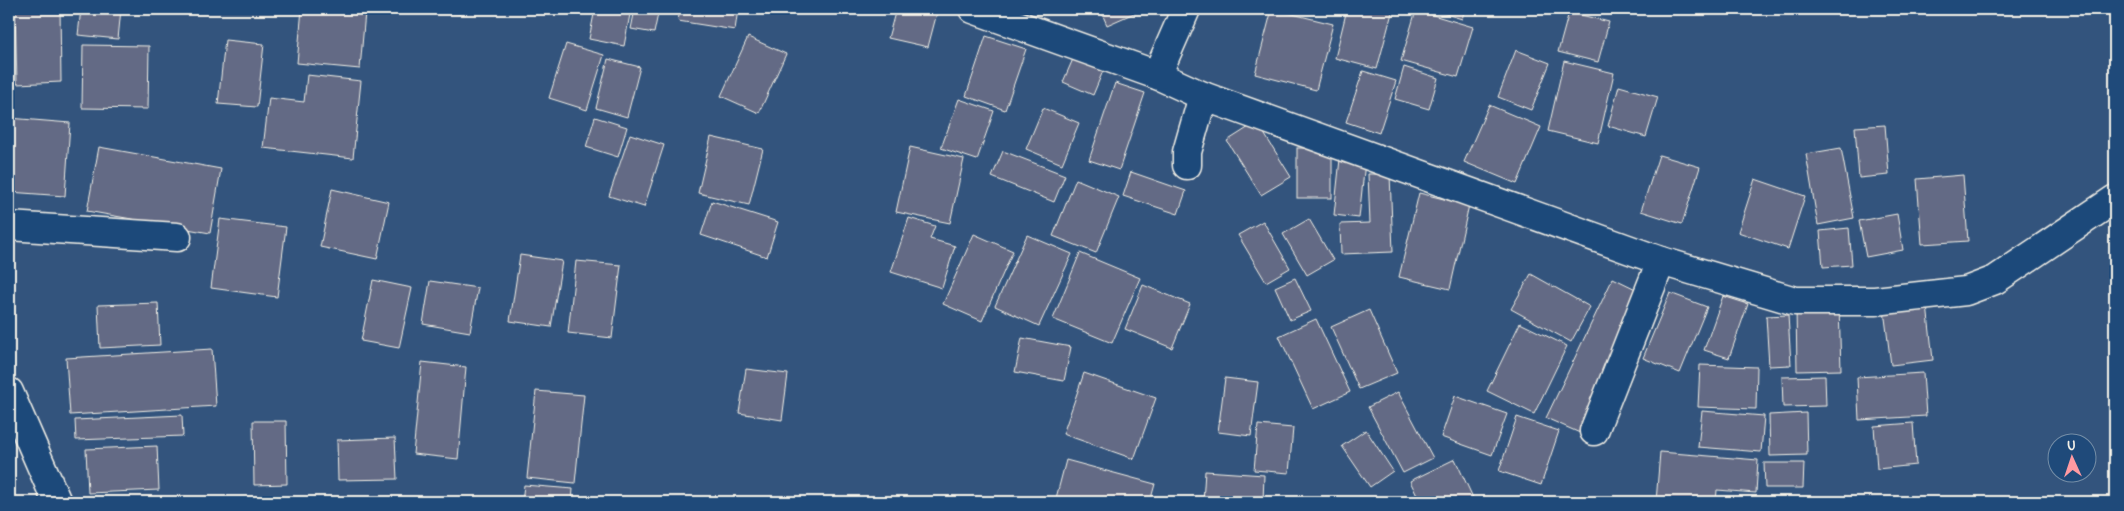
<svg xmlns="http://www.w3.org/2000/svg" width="2124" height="511" viewBox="0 0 2124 511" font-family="'Patrick Hand',sans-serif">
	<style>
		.building { fill: #636b85; stroke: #f4f1e8 }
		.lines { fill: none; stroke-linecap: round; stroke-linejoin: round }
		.minor-casing { stroke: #f4f1e8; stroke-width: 31 }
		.primary-casing { stroke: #f4f1e8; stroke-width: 31 }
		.minor { stroke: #1f4a7a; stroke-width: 28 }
		.primary { stroke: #1f4a7a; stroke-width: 28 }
	</style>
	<rect width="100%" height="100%" fill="#33547d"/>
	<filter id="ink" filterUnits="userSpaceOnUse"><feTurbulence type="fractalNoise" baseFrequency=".02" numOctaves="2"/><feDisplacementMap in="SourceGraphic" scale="10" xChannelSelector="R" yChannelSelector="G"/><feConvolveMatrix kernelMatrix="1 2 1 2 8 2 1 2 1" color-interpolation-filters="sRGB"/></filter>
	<g filter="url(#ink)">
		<g class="building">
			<polygon points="15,9 60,9 61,82 17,84"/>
			<polygon points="81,9 121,9 118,39 78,35"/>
			<polygon points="302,9 365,12 360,69 297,63"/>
			<polygon points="415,9 461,9 460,14"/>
			<polygon points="595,9 631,9 624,46 589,39"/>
			<polygon points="635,9 659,9 654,33 631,29"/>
			<polygon points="680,9 738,9 735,30 678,21"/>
			<polygon points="896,9 938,9 928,47 888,38"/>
			<polygon points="1100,9 1140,9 1141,10 1107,25"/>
			<polygon points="1272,9 1333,24 1316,90 1255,74"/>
			<polygon points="1347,9 1393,9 1377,69 1335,58"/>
			<polygon points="1430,9 1465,9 1462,19"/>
			<polygon points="1416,10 1473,27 1458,77 1401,61"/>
			<polygon points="1569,12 1609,22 1598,62 1558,52"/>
			<polygon points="986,36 1026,49 1005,110 966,96"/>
			<polygon points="748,37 786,54 759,113 721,96"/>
			<polygon points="225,40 264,44 257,107 218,104"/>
			<polygon points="566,44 604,55 587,110 549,98"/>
			<polygon points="83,45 149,46 148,109 82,108"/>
			<polygon points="1516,50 1550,63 1531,110 1498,97"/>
			<polygon points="608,59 640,67 627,117 596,108"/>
			<polygon points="1073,59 1103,71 1093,95 1063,82"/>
			<polygon points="1564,61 1614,73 1598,143 1548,131"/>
			<polygon points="1404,67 1438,78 1429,109 1395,99"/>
			<polygon points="1363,71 1396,81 1379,133 1346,122"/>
			<polygon points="307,75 361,81 353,158 263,148 269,98 304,102"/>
			<polygon points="1115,83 1145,93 1119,170 1089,160"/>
			<polygon points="1619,86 1658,97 1646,137 1608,126"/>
			<polygon points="959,99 994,111 977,160 941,148"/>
			<polygon points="1489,105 1541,127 1517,184 1464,162"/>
			<polygon points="1043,108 1079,123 1062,164 1026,149"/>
			<polygon points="595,117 627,127 618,157 586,147"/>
			<polygon points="9,118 70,123 65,196 9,192"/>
			<polygon points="1257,122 1291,177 1261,195 1227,141"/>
			<polygon points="1885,125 1889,175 1859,178 1855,127"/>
			<polygon points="630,134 664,145 644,207 609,196"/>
			<polygon points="711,137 763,149 749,205 698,193"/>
			<polygon points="99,147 221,169 210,233 87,211"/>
			<polygon points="910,147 964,159 950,223 896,212"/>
			<rect x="1297" y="148" width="35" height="50"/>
			<polygon points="1841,148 1854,218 1818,225 1806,154"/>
			<polygon points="1003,151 1065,175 1054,202 992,177"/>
			<polygon points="1659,155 1700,167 1682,224 1641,211"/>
			<polygon points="1340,159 1365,162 1359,218 1334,215"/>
			<polygon points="1131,172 1186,191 1178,214 1123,196"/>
			<polygon points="1368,174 1390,174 1393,252 1341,254 1340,224 1370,223"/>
			<polygon points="1963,175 1968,241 1922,244 1917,179"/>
			<polygon points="1076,179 1119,197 1096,253 1053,236"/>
			<polygon points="1755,179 1805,196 1788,249 1738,232"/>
			<polygon points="332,189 389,202 377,259 320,247"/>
			<polygon points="1419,193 1469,205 1450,289 1399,277"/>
			<polygon points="712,201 778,222 767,257 701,235"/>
			<polygon points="1897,214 1903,250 1866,257 1859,221"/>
			<polygon points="909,218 935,226 930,239 955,246 942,288 891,272"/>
			<polygon points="220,219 286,227 277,297 211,288"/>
			<polygon points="1309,219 1333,260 1307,275 1283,234"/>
			<polygon points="1263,221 1290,268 1266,282 1238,235"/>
			<polygon points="1849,228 1852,265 1823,267 1820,231"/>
			<polygon points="974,234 1013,251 982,321 943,304"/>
			<polygon points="1027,235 1072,254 1039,326 995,306"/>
			<polygon points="1080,253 1140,278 1112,343 1053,319"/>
			<polygon points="520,255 562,261 551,327 510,321"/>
			<polygon points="576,261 621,265 612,338 568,333"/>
			<polygon points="1531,274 1590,307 1571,342 1511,309"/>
			<polygon points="1295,278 1311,311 1290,320 1275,287"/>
			<polygon points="1613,278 1646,294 1580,433 1546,418"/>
			<polygon points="373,280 412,288 399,348 361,341"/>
			<polygon points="430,281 478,288 470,332 423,324"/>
			<polygon points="1143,285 1190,304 1172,348 1125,329"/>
			<polygon points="1670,293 1707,307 1680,373 1643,358"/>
			<polygon points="1723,296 1748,304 1729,358 1704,350"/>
			<polygon points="158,303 160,345 100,348 98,305"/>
			<polygon points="1927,305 1933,360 1891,365 1884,310"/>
			<polygon points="1839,306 1841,370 1797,371 1796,307"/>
			<polygon points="1369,310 1397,373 1359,389 1331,327"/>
			<polygon points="1788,315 1791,365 1769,366 1766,316"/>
			<polygon points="1316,319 1350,392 1313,409 1279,336"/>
			<polygon points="1520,323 1567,346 1534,414 1487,391"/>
			<polygon points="1022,338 1071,347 1064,381 1015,372"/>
			<polygon points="212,349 216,406 70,415 66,358"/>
			<polygon points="422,362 466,367 458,459 413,454"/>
			<polygon points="1700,365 1757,367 1756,409 1698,407"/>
			<polygon points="746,369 788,374 782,420 739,413"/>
			<polygon points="1084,373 1156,398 1134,459 1063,434"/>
			<polygon points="1923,373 1926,416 1859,420 1857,377"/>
			<polygon points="1825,376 1826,406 1783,407 1782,377"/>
			<polygon points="1225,378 1258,382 1251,436 1218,432"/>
			<polygon points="536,391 584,395 575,483 527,478"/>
			<polygon points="1398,392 1433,458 1403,473 1368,407"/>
			<polygon points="1455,396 1507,414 1492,455 1441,437"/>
			<polygon points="1702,411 1764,416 1761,452 1698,447"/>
			<polygon points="1806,413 1807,455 1770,456 1769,415"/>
			<polygon points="182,415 183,436 76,440 75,420"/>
			<polygon points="1517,417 1559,431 1541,485 1499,471"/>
			<polygon points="253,421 286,421 287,484 254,485"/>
			<polygon points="1913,423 1916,465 1877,469 1874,426"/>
			<polygon points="1258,425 1293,428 1289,473 1254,470"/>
			<polygon points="1366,430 1393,471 1370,487 1342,446"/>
			<polygon points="395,438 397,479 338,480 337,440"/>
			<polygon points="157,446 159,490 88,493 86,449"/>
			<polygon points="1660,452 1758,460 1756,493 1717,490 1716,502 1656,502"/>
			<polygon points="1455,459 1475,502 1420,502 1410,481"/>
			<polygon points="1066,460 1155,484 1150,502 1055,502"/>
			<polygon points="1764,463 1804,463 1803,488 1765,488"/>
			<polygon points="1205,471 1264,475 1263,502 1203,502"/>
			<polygon points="524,485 573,489 572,502 522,502"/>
		</g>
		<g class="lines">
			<defs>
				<g id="minor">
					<polyline points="973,9 1157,75 1203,96 1661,261 1795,301 1875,301 1966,291 1995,280 2115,199"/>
					<polyline points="1157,75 1186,9"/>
					<polyline points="1187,165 1187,152 1203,96"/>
					<polyline points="9,226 177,237"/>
					<polyline points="1594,431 1661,261"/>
				</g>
				<polyline id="primary" points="9,392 57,502"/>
			</defs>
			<use href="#minor" class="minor-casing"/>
			<use href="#primary" class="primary-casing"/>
			<use href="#minor" class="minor"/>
			<use href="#primary" class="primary"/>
		</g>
	</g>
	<rect width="2124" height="511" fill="none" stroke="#1f4a7a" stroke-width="30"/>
	<rect x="15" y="15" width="2094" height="481" fill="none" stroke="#f4f1e8" stroke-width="2" filter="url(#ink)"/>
	<g transform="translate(2072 458) rotate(357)"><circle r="24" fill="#1f4a7a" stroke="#748da6"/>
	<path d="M0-4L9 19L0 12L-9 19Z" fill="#ff9aa2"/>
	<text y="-8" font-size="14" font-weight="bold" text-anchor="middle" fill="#f4f1e8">U</text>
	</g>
</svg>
